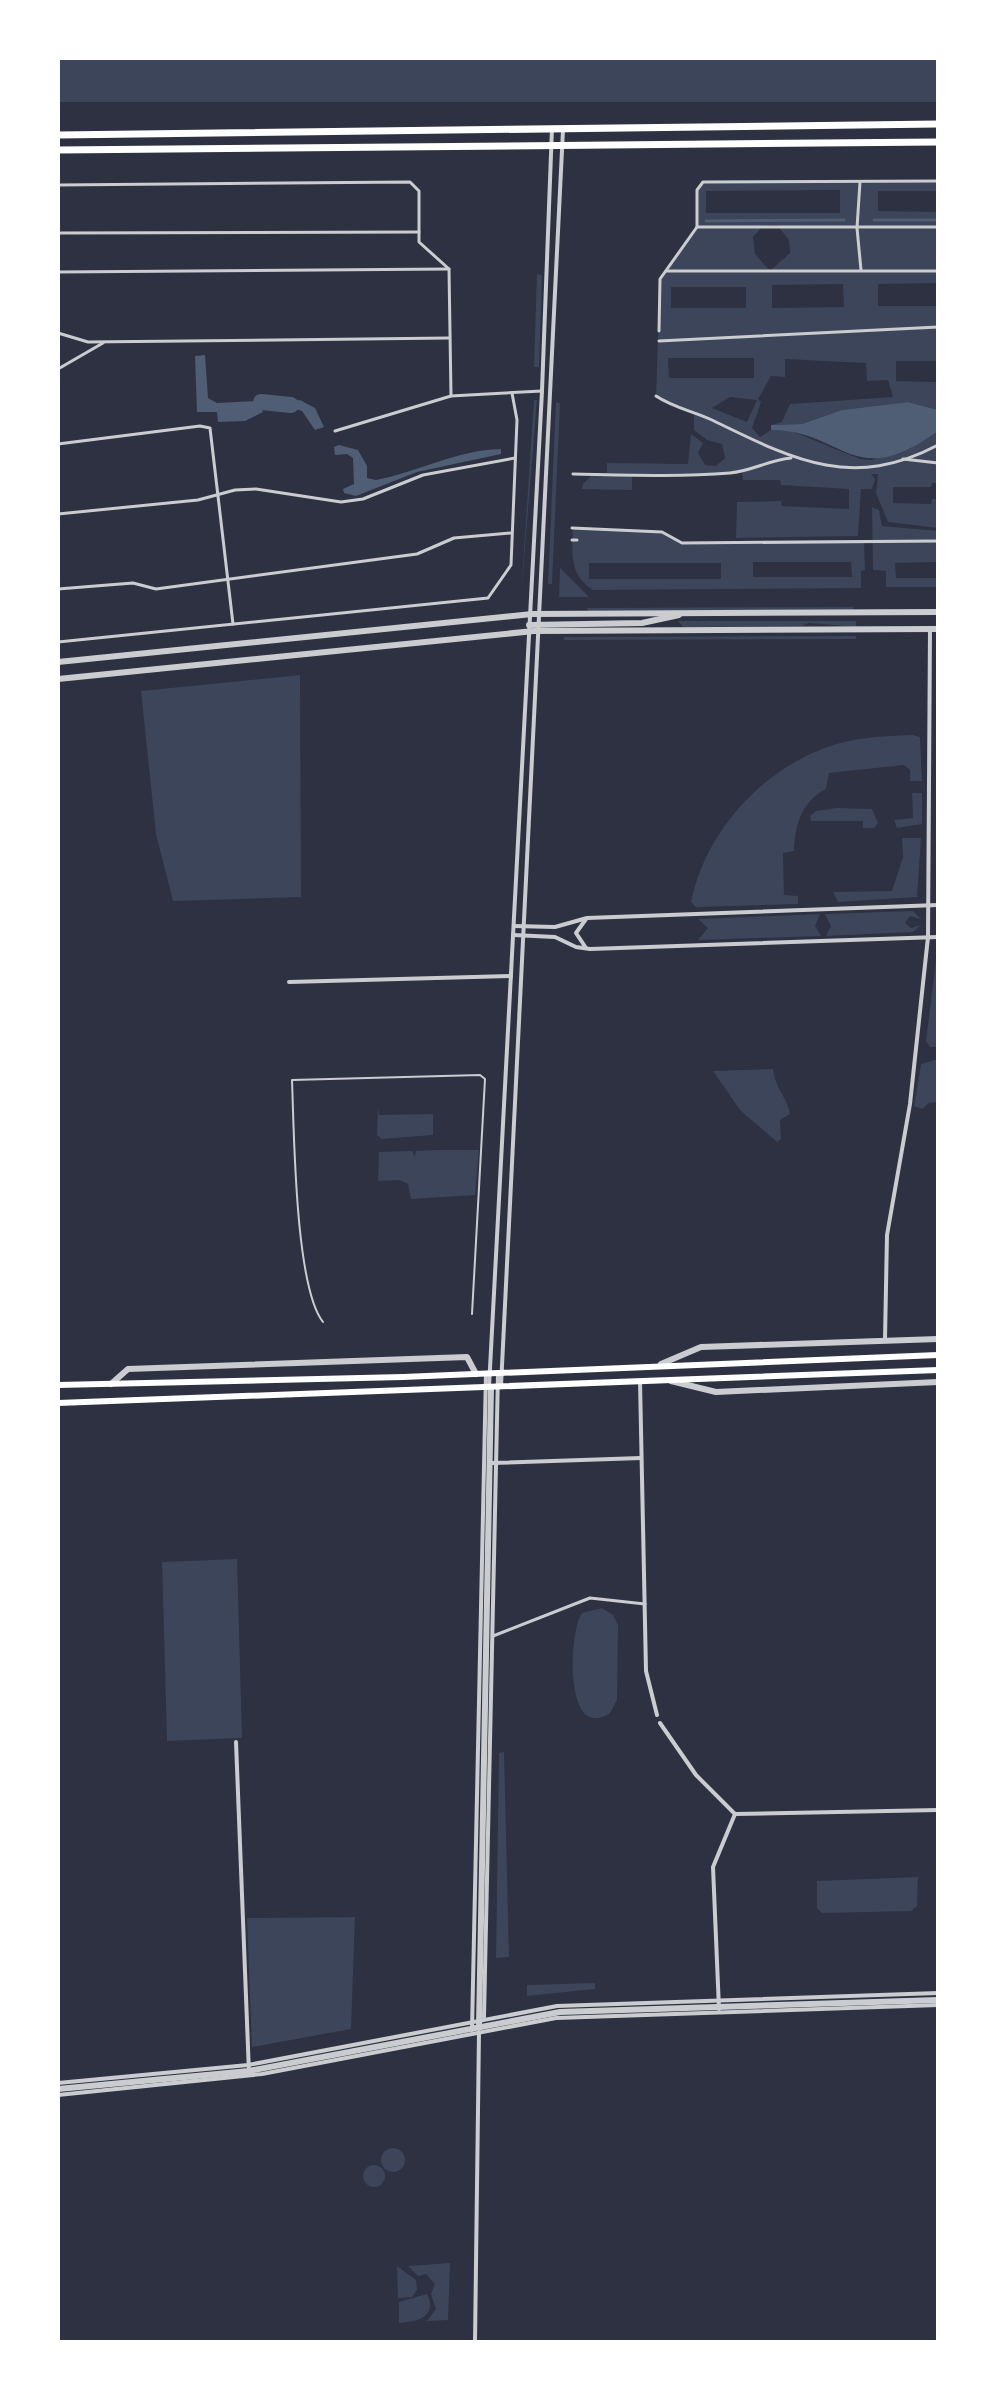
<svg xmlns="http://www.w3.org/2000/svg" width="996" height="2400" viewBox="0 0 996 2400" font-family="'IBM Plex Serif',serif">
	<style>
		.green { fill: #3c4559; fill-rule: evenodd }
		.water { fill: #4f5d75 }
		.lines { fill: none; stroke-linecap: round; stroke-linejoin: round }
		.stream { stroke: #4f5d75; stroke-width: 3 }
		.river { stroke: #4f5d75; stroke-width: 16 }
		.service { stroke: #caccd0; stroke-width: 2 }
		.pedestrian { stroke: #caccd0; stroke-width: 3 }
		.minor { stroke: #caccd0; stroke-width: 4 }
		.tertiary { stroke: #caccd0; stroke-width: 6 }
		.secondary { stroke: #fff; stroke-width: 6 }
		.primary { stroke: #fff; stroke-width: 7 }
	</style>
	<rect width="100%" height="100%" fill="#2d3142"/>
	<g class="green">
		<rect x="58" y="58" width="880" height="44"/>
		<path d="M938,181V191H878V211L938,212V283L878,284V306H938L937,361H896V381L936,382L938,377V410L908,402L842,410L802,424L771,425L782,422L790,404L893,397L888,380L867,381L866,363L785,359V377L771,376L758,399L761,402L752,428L760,437L771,430H789L860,459L871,460L911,448L938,431V483H932L931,487H893V503L931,504L932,499H938V528L888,522L876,493L878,474H871L875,479L872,489H861L858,536L736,538L737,502L781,501L782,506L849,509V489L781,485L780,480H743L742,472L632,475V490L582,489L583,484L593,474H607V463L688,464L691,434L703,443L698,453L705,465L716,466L725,458L722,444L707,440L694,430V413L656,396L660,279L697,227V190L703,182ZM840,190V213H706V191ZM777,225L789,240L790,253L770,271L755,254L753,237L763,226ZM843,284L844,307L772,308V285ZM671,287H746V308H671ZM668,358H754V378H669ZM730,397L757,400L747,422L712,408Z"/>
		<polygon points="537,274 542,275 539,367 534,367"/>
		<polygon points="534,400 537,400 521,596"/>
		<polygon points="556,402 560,403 552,584 548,584"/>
		<polygon points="872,507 879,510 882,526 938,531 938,562 895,563 896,578 938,578 938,587 886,587 886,571 873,570"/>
		<path d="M573,528L662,532L682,543L864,541L865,570L861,571V588L593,590C569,575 572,553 573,528ZM753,562H851L852,577H753ZM589,563H721V579H589Z"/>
		<polygon points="560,568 589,597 559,597"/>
		<polygon points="853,607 853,610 588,611 587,608"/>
		<polygon points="678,621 856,621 856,627 809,623 801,626 683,627"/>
		<polygon points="856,636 856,639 564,640 564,637"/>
		<polygon points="300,675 301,897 173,901 156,834 141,691"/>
		<path d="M913,735L920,737L922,781H910V770L904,765L829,773L826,789C801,802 795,825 794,851L783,853L784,895L798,896V904L696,907L691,902C705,834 758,774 822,749C851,737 883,736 913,735Z"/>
		<polygon points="912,793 922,793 922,824 897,828 894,820 913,818"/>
		<polygon points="837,808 872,809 878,823 874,828 863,828 863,821 811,821 810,816 816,811"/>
		<polygon points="902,838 921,838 917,897 838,902 833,892 892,891 903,857"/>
		<polygon points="913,911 921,919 910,916 905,923 911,928 921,925 913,932 826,936 831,926 825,914"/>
		<polygon points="820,914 815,926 821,936 698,940 708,928 698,919"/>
		<polygon points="938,945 938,1047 930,1047 926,1041"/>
		<polygon points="938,1059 938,1102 929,1103 922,1109 914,1106 921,1064"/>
		<path d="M773,1069C775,1088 788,1099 790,1114L780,1120L781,1139L777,1142L740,1110L713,1071Z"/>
		<polygon points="378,1107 379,1115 433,1114 433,1135 382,1139 377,1135"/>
		<polygon points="438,1150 479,1150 475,1195 411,1199 408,1184 400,1180 378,1181 379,1152 412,1151 415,1157 416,1151"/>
		<polygon points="237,1559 242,1738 167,1741 162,1562"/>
		<path d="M602,1608L613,1615L618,1625L617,1700L610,1713C563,1744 569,1630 582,1613Z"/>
		<polygon points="504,1752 509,1957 496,1958 499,1753"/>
		<polygon points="918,1877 917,1906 911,1911 822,1913 817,1908 817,1881"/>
		<polygon points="355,1917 351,2029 252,2047 247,1918"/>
		<polygon points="595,1983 595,1989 527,1996 527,1985"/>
		<circle cx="393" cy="2160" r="12"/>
		<circle cx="374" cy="2176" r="11"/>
		<polygon points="450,2263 448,2320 427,2321 436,2309 431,2294 435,2284 426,2274 418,2276 408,2266"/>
		<polygon points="397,2266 416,2280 417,2290 412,2297 398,2298"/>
		<path d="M427,2294C438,2316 418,2322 399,2323V2302Z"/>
	</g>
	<g class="water">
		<polygon points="205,355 208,398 217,403 258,401 263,412 245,421 218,422 217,412 197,412 195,356"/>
		<polygon points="300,400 315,408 324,427 315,430 302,411 291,408 293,401"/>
		<path d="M908,402L938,410V431C853,493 844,430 771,430V425L802,424L842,410Z"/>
		<path d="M339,445L358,450L367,466V478L376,480C418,472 456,450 501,449V454L417,472L356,496L344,493L343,489L354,484L353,458L347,454L335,455L334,447Z"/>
	</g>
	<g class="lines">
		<g class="stream">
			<polyline points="874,220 938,220"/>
			<polyline points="706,221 844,220"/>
		</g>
		<polyline class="river" points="261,402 291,405"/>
		<path class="service" d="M323,1322C295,1287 294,1130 292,1080L480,1075L485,1079L472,1314"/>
		<g class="pedestrian">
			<polyline points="860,182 857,228 861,270"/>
			<polyline points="58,185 410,182 419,191 419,242 449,269 451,396"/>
			<polyline points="697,227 938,227"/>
			<polyline points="58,233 419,232"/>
			<polyline points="666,271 938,271"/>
			<polyline points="58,272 449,269"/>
			<polyline points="659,331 660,279 697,227 697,190 703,182 938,181"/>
			<polyline points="58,333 88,342 449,338"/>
			<polyline points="659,341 938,327"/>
			<polyline points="58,369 103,343"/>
			<path d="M656,396C674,408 693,411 712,420C792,459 851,491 938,445"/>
			<polyline points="335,431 451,396 542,391"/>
			<polyline points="58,444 200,426 210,428 233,624"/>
			<polyline points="903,459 938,463"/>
			<path d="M573,474C626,475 678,477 730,473C752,471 769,460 791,458"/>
			<polyline points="58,514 198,500 235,490 256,489 341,502 363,499 423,475 515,458"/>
			<polyline points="572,528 662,532 682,543 938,541"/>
			<polyline points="572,540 577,540"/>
			<polyline points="58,589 133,583 156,589 417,554 454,538 511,533"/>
			<polyline points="58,642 488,598 511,565 517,420 512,393"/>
			<polyline points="493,1636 590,1598 645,1604"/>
		</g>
		<g class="minor">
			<polyline points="514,926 555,927 587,918 938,905"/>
			<polyline points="513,935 555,937 576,947 590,949 938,937"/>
			<polyline points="586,948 576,933 586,919"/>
			<polyline points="289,982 511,976"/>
			<polyline points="885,1339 887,1235 910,1104 928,937 930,629"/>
			<polyline points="640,1381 646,1671 657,1715"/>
			<polyline points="501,1386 563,130"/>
			<polyline points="489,1387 542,391 552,128"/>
			<polyline points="492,1463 641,1458"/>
			<polyline points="660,1723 696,1775 735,1814 713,1867 719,2009"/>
			<polyline points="236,1742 249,2073"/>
			<polyline points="735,1814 938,1810"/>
			<polyline points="484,2017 498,1374"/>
			<polyline points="472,2030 486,1373"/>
			<polyline points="58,2083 248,2065 557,2006 938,1993"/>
			<polyline points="58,2095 262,2074 556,2018 938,2005"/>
			<polyline points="475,2342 479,2032"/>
		</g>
		<g class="tertiary">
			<polyline points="529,625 642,623 679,615"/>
			<polyline points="58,662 532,614 938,612"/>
			<polyline points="58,679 534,631 938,629"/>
			<polyline points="661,1364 701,1347 938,1339"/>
			<polyline points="671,1381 716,1392 938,1382"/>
			<polyline points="111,1384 128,1369 467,1357 476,1374"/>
			<polyline points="479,2026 491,1387"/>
			<polyline points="58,2089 249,2071 560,2012 938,2000"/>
		</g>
		<g class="secondary">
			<polyline points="58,1385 403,1377 938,1355"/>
			<polyline points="58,1403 938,1370"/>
		</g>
		<g class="primary">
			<polyline points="58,135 938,124"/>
			<polyline points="58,150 938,142"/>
		</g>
	</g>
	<rect width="996" height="2400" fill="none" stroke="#ffffff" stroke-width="120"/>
</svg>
